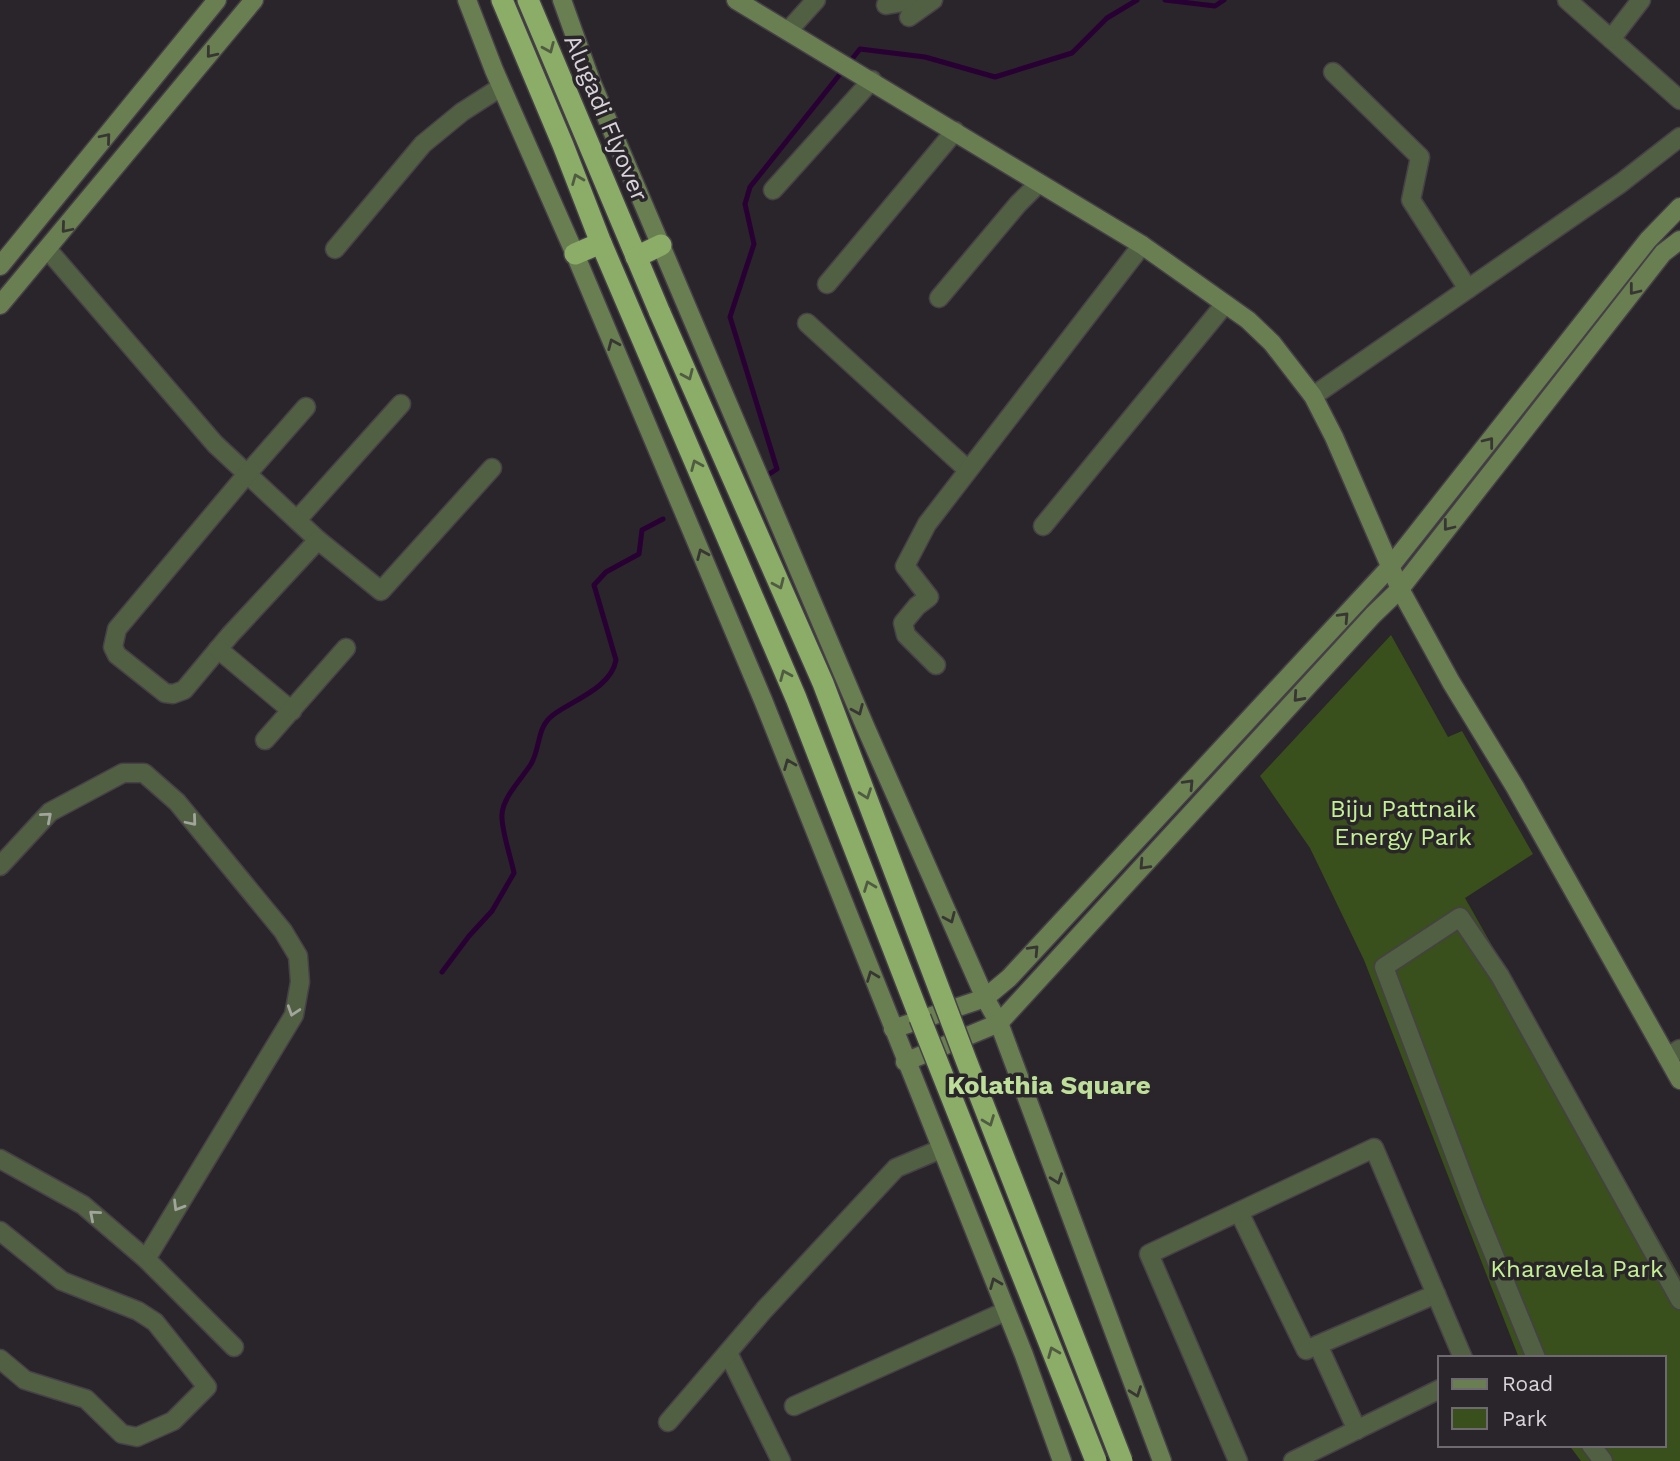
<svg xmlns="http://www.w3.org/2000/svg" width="1680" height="1461" viewBox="0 0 1680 1461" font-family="'Work Sans',sans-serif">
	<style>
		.green { fill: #39501c }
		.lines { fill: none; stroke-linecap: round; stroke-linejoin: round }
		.stream { stroke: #290033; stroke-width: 5 }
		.street-casing { stroke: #464047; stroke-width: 21 }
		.secondary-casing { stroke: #464047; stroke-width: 21 }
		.highway-casing { stroke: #464047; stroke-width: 24 }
		.street { stroke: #515f43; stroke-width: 18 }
		.secondary { stroke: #697f52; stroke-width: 18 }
		.highway { stroke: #8bad67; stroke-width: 21 }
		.highway-bridge-casing { stroke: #464047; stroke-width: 24; stroke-linecap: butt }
		.highway-bridge { stroke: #8bad67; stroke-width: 21 }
		.oneway { stroke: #515b43 }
		.oneway2 { stroke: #373633 }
		.oneway3 { stroke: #a1a59c }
		.labels { text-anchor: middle; stroke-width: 7; stroke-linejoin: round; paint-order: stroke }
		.street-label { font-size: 24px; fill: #d7d3d8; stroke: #2a242b }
		.park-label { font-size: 24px; fill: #c3f191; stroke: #2a242b }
		.neighbourhood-label { font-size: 26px; font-weight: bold; fill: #bddf99; stroke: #2a242b }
	</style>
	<rect width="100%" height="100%" fill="#2a242b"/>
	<polygon class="green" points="1391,635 1448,737 1462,731 1533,854 1465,898 1680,1277 1680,1461 1581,1461 1569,1445 1664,1445 1664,1358 1519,1358 1364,960 1310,848 1260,776"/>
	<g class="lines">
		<g class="stream">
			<polyline points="1165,0 1215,6 1224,0"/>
			<polyline points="763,478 777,469 730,317 754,244 745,204 750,187 860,49 925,57 995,77 1072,53 1107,18 1137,0"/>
			<path d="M442,972L469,936L492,911L514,873C511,858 501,829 502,815C502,798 523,777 531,764C541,747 536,728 553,715C573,700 611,688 616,660L594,585L606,572L639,554L642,530L663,519"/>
		</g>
		<defs>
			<g id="street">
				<polyline points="1567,0 1680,100"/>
				<polyline points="886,5 915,0"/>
				<polyline points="909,17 933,0"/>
				<polyline points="788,31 816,0"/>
				<polyline points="1611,39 1641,0"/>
				<polyline points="1333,72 1420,157 1411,200 1468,289"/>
				<polyline points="773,190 872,80"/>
				<polyline points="335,249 423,144 462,112 501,87"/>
				<polyline points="48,250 215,444 318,540"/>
				<polyline points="827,284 955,131"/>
				<polyline points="939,298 1018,204 1039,183"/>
				<polyline points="807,323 968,470"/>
				<polyline points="1313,396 1621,183 1680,137"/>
				<polyline points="306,407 247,474 117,629 113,647 117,655 165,693 173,694 184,690 230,635 318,540 381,591 492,468"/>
				<polyline points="297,520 401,404"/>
				<polyline points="1043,526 1225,304"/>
				<polyline points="218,649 292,711"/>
				<polyline points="936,665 906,635 903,623 917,606 929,597 905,566 927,524 1142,245"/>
				<polyline points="265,740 346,648"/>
				<polyline points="0,866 50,812 123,773 144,773 177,802 283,931 298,956 300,982 294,1015 146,1259"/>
				<polyline points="1667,1057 1680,1049"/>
				<polyline points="0,1159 83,1205 146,1259 234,1347"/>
				<polyline points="1239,1212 1306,1350 1436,1294"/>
				<polyline points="0,1231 62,1281 138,1311 155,1322 207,1387 173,1421 137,1437 122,1434 86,1399 25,1380 0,1359"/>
				<polyline points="1318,1345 1357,1430"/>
				<polyline points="728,1353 781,1461"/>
				<polyline points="1536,1358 1474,1206 1384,967 1460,917 1500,976 1680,1300"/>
				<polyline points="794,1406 1006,1311"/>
				<polyline points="668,1422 764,1310 896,1168 941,1149"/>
				<polyline points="1591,1445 1603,1461"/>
				<polyline points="1238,1461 1149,1254 1374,1148 1463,1358"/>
				<polyline points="1293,1461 1440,1389"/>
			</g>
			<g id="secondary">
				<polyline points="467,0 494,70 575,254 763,700 1024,1355 1062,1461"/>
				<polyline points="562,0 591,81 865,726 985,998 999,1023 1162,1461"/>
				<polyline points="736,0 1142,245 1248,320 1272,343 1313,396 1334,437 1400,589 1451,682 1515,787 1680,1080"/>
				<polyline points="0,266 217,0"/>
				<polyline points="0,305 254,0"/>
				<polyline points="893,1029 985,998 1009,978 1390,567 1648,240 1680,207"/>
				<polyline points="905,1062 999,1023 1373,615 1400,589 1663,253 1680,240"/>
			</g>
			<g id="highway">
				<polyline points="502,0 563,145 601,243 796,698 920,1018"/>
				<polyline points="528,0 660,313"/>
				<polyline points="575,254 601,243"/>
				<polyline points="636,257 661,245"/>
			</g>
		</defs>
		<use href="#street" class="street-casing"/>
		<use href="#secondary" class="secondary-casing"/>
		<use href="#highway" class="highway-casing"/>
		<use href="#street" class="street"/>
		<use href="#secondary" class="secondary"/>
		<use href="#highway" class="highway"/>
		<defs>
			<g id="highway-bridge">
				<polyline points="660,313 823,683 966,1060 1122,1461"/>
				<polyline points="920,1018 1096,1461"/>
			</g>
		</defs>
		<use href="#highway-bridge" class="highway-bridge-casing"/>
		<use href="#highway-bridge" class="highway-bridge"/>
	</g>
	<defs><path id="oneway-chevron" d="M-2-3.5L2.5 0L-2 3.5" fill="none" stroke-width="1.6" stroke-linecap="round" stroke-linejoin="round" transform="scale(1.75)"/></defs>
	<g class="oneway">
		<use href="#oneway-chevron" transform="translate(549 48) rotate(67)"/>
		<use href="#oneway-chevron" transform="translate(577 179) rotate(-112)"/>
		<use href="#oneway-chevron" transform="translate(688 375) rotate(66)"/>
		<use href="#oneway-chevron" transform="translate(696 465) rotate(-113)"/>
		<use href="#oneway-chevron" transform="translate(779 584) rotate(66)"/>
		<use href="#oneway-chevron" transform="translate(785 675) rotate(-113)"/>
		<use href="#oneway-chevron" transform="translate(866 794) rotate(70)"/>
		<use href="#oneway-chevron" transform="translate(869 886) rotate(-111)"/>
		<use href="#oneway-chevron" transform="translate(989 1121) rotate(69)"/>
		<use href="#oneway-chevron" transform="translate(1053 1352) rotate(-112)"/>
	</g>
	<g class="oneway2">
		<use href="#oneway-chevron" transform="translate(211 53) rotate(129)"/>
		<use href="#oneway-chevron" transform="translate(106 138) rotate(-50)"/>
		<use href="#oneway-chevron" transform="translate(66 228) rotate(130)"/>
		<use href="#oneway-chevron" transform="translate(1634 290) rotate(128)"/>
		<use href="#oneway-chevron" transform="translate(613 344) rotate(-113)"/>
		<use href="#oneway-chevron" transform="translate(1489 442) rotate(-52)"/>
		<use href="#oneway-chevron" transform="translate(1448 526) rotate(128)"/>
		<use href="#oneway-chevron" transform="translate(702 554) rotate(-113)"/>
		<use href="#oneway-chevron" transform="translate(1344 617) rotate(-47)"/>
		<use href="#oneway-chevron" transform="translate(1298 697) rotate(132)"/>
		<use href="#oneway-chevron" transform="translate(858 710) rotate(67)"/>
		<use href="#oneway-chevron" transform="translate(789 764) rotate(-112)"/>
		<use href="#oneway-chevron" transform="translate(1189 784) rotate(-47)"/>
		<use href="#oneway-chevron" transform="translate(1144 865) rotate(133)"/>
		<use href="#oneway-chevron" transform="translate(950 918) rotate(66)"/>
		<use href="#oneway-chevron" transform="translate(1034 950) rotate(-47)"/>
		<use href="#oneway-chevron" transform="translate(872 976) rotate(-111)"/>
		<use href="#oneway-chevron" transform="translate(1057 1179) rotate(70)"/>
		<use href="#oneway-chevron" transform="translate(995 1283) rotate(-112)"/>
		<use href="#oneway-chevron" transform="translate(1136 1392) rotate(70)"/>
	</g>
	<g class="oneway3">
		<use href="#oneway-chevron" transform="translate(47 817) rotate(-41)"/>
		<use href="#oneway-chevron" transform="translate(192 821) rotate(50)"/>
		<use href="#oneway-chevron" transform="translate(293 1011) rotate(108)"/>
		<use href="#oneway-chevron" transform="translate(178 1206) rotate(121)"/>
		<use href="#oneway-chevron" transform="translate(94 1215) rotate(-139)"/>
	</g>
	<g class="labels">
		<g class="street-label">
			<text transform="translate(606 118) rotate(67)" y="8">Alugadi Flyover</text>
		</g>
		<g class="park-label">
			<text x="1403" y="817">Biju Pattnaik<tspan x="1403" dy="28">Energy Park</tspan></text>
			<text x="1577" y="1277">Kharavela Park</text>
		</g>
		<g class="neighbourhood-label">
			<text x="1049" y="1094">Kolathia Square</text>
		</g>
	</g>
	<rect x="1438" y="1356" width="228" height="91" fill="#2a242b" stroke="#6f6a70" stroke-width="2"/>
	<rect x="1452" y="1379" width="35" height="10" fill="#697f52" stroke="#6f6a70" stroke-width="2"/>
	<text x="1502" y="1391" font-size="21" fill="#d7d3d8">Road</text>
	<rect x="1452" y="1408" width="35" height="21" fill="#39501c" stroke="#6f6a70" stroke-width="2"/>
	<text x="1502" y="1426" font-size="21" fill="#d7d3d8">Park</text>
</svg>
